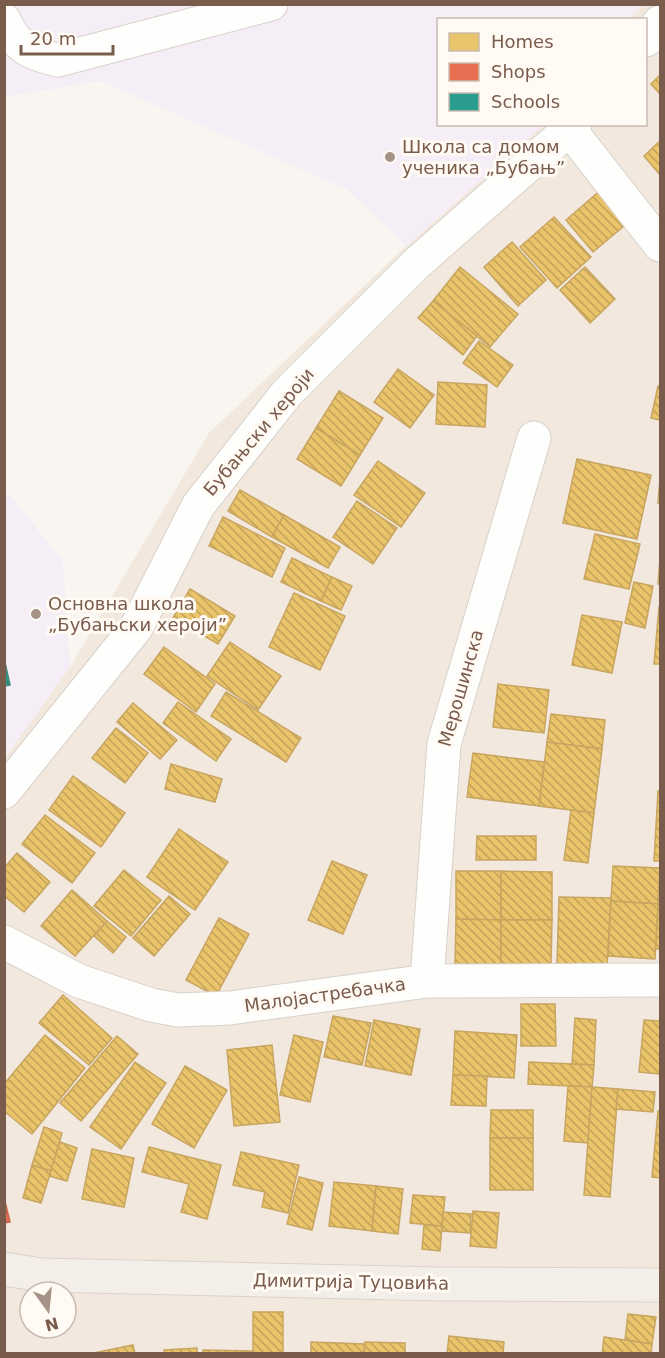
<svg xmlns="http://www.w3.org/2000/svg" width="665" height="1358" viewBox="0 0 665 1358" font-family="'DejaVu Sans',sans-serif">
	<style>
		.residential { fill: #f2e8de; fill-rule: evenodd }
		.education { fill: #f6eef6 }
		.homes { fill: url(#homes-back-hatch); stroke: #c8a561; stroke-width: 1.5 }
		.shops { fill: url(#shops-back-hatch); stroke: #c66950; stroke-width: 1.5 }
		.schools { fill: url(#schools-back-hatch); stroke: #428a7b; stroke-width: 1.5 }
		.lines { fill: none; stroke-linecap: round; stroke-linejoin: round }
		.minor-casing { stroke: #d7d1cb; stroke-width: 35 }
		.major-casing { stroke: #dad1cc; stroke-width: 35 }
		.minor { stroke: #fefefd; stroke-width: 33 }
		.major { stroke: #f3eee8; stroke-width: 33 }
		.poi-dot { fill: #a69286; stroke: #fffaf3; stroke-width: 2 }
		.labels { text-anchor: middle; stroke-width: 6; stroke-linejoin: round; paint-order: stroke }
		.poi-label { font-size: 18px; fill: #7a5c4d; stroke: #fffaf3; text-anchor: start }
		.street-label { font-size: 18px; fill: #7a5c4d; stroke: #fffaf3 }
	</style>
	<defs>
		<pattern id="homes-back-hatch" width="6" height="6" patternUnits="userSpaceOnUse" patternTransform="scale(1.5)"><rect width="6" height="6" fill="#e9c46a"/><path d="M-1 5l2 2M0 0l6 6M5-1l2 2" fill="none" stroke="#c2a259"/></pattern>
		<pattern id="shops-back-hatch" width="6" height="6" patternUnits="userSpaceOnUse" patternTransform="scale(1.5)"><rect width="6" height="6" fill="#e76f51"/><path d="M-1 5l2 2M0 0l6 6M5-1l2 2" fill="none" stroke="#c05e45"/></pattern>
		<pattern id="schools-back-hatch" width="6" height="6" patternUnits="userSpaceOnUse" patternTransform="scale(1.5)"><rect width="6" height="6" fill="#2a9d8f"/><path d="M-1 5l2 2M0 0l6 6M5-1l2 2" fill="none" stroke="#298377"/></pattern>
	</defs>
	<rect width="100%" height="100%" fill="#f9f5f0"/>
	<path class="residential" d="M643,5H660V1353L5,1354V758L70,667L209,433L406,246L543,125L646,124V20L630,19ZM30,1292H66V1328H30Z"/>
	<g class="education">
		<polygon points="5,5 643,5 630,19 438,20 438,124 543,125 406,246 348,190 101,81 5,97"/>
		<polygon points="5,489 63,561 70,667 5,758"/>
	</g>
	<g class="homes">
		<polygon points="660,75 660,94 651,84"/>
		<polygon points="660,141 660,175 644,156"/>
		<polygon points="603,188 630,221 593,252 566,220"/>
		<polygon points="554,217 591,257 557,288 520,247"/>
		<polygon points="512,242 546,280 518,306 484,267"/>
		<polygon points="460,267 518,314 490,347 433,301"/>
		<polygon points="585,267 615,299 590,323 560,290"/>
		<polygon points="433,301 477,336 463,355 418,318"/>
		<polygon points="479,341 513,365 497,387 463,363"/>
		<polygon points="398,369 434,395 410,428 374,402"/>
		<polygon points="438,382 487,385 485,427 436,424"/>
		<polygon points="658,386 660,386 660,420 651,418"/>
		<polygon points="339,391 383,418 360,455 316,428"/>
		<polygon points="316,428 360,455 341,486 297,459"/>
		<polygon points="577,459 651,475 637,539 563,523"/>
		<polygon points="378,461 425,493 401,527 354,495"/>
		<polygon points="660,479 660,503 658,503"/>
		<polygon points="240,490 284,515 272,537 228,511"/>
		<polygon points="357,501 397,528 373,564 333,537"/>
		<polygon points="284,515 340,547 328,568 272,537"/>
		<polygon points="223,517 285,548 272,577 209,546"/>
		<polygon points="595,534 640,544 629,589 584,579"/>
		<polygon points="292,558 332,577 321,601 281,582"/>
		<polygon points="660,559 660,584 658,584"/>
		<polygon points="332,577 352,586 341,610 321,601"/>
		<polygon points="634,582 653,586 645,628 625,623"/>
		<polygon points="190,589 235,616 218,644 173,618"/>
		<polygon points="294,593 345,616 320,670 269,647"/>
		<polygon points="659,607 660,607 660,664 654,664"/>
		<polygon points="582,615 622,622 612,673 572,665"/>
		<polygon points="230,642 281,676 258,710 207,676"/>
		<polygon points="164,647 215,684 196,712 144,674"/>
		<polygon points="498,684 549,690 544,733 493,727"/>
		<polygon points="226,692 301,738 286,762 211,716"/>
		<polygon points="178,702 231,739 216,761 163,723"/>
		<polygon points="133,703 177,740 160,759 117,722"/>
		<polygon points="551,714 605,720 602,749 547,742"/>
		<polygon points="116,728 148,753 125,783 92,758"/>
		<polygon points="547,742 602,749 594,813 539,806"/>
		<polygon points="473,753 544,762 539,806 467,797"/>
		<polygon points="171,764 222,779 215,802 165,789"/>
		<polygon points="73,776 125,813 101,847 49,810"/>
		<polygon points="658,791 660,791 660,861 654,861"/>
		<polygon points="571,810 594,813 588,863 564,860"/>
		<polygon points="45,815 95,853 72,883 22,844"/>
		<polygon points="179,829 228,862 195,910 147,877"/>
		<polygon points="477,836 536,836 536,860 476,860"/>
		<polygon points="17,853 50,882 24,912 4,896 4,868"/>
		<polygon points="332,861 367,875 343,934 308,920"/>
		<polygon points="613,866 660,868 658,904 611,901"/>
		<polygon points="124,870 161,900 131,936 94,906"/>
		<polygon points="456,871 501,871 501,920 456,919"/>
		<polygon points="501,871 552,872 552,920 501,920"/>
		<polygon points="659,886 660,886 660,949 655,949"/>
		<polygon points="72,890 107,921 75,956 41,926"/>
		<polygon points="169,896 190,914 154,956 133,938"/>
		<polygon points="559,897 611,898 607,967 557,966"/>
		<polygon points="611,901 658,904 655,959 608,956"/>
		<polygon points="219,918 249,934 216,996 186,980"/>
		<polygon points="456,919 501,920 501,964 455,964"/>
		<polygon points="501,920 552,920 551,964 501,964"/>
		<polygon points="107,921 126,937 113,953 94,936"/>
		<polygon points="63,995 112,1038 89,1065 39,1023"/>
		<polygon points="521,1004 555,1004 556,1046 521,1046"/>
		<polygon points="333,1016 371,1023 362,1065 324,1057"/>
		<polygon points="575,1018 596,1020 594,1065 572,1064"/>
		<polygon points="374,1020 420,1029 411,1075 365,1066"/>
		<polygon points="644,1020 660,1021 660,1074 639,1072"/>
		<polygon points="455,1031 517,1035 514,1078 453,1075"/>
		<polygon points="45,1035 85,1068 32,1134 4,1111 4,1084"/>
		<polygon points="294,1035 323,1042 310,1102 280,1095"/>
		<polygon points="117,1036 138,1054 81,1121 60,1103"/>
		<polygon points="272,1045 280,1122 234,1126 227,1050"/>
		<polygon points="135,1062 166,1083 121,1149 90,1127"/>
		<polygon points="529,1062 594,1065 592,1087 528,1084"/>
		<polygon points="185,1066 227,1090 194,1148 152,1124"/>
		<polygon points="453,1075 487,1076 486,1106 451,1105"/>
		<polygon points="568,1086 592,1087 588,1143 564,1141"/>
		<polygon points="592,1087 618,1089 610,1197 584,1195"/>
		<polygon points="618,1089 655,1092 653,1112 616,1109"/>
		<polygon points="491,1110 533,1110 533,1138 490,1138"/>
		<polygon points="658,1111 660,1111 660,1178 652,1177"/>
		<polygon points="44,1127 62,1133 51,1171 32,1165"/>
		<rect x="490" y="1138" width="43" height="52"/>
		<polygon points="60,1142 77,1148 67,1181 49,1176"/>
		<polygon points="149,1147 221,1165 207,1219 181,1212 189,1184 142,1172"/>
		<polygon points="92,1149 134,1158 124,1207 82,1199"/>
		<polygon points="241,1152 299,1165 288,1213 262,1207 265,1192 233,1185"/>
		<polygon points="32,1165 51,1171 41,1203 23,1198"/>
		<polygon points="299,1177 323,1183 312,1230 287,1224"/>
		<polygon points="334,1182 376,1186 372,1231 329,1226"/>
		<polygon points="376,1186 403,1189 398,1234 372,1231"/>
		<polygon points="413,1195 445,1197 442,1226 410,1223"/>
		<polygon points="473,1211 499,1213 496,1248 470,1246"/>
		<polygon points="443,1212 471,1214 470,1233 442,1231"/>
		<polygon points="424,1225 442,1226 440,1251 422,1249"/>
		<rect x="253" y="1312" width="30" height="42"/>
		<polygon points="628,1314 656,1317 652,1344 625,1340"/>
		<polygon points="449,1336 504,1342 503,1354 447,1354"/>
		<polygon points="604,1337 652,1344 651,1354 602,1354"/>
		<polygon points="311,1342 365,1344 364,1354 311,1354"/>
		<polygon points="365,1342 405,1343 405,1354 364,1354"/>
		<polygon points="133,1345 135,1354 93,1354 93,1353"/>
		<polygon points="197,1348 197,1354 165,1354 164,1350"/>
		<polygon points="203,1350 252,1351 252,1354 203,1354"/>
	</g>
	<polygon class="shops" points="4,1197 10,1222 4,1223"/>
	<polygon class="schools" points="4,658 10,685 4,686"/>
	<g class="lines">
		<defs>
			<g id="minor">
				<path d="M4,20C16,47 30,54 58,60L271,4"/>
				<polyline points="646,40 660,22"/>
				<polyline points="570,130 660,245"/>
				<polyline points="4,792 136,628 198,506 287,393 416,264 575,124"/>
				<polyline points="4,942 79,981 151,1005 178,1010 230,1008 427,981 660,980"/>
				<polyline points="427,981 444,744 534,438"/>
			</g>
			<polyline id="major" points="4,1269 42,1275 439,1284 660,1285"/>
		</defs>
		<use href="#minor" class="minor-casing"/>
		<use href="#major" class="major-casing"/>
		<use href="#minor" class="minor"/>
		<use href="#major" class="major"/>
	</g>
	<g class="poi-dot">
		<circle cx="390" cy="157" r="6"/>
		<circle cx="36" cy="614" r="6"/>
	</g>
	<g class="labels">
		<g class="poi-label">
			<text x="402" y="153">Школа са домом<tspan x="402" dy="21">ученика „Бубањ”</tspan></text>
			<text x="48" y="610">Основна школа<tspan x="48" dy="21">„Бубањски хероји”</tspan></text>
		</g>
		<g class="street-label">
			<text transform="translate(259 432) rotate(-50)" y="6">Бубањски хероји</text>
			<text transform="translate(461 688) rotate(-74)" y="6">Мерошинска</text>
			<text transform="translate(325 995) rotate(-8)" y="6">Малојастребачка</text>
			<text transform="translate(351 1282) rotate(1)" y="6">Димитрија Туцовића</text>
		</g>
	</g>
	<rect width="665" height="1358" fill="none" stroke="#7a5c4d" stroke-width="12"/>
	<rect x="437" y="18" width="210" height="108" fill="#fffaf3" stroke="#cabbb1" stroke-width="1.5"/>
	<rect x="449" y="33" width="30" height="18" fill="#e9c46a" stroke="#cabbb1" stroke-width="1.5"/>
	<text x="491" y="48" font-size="18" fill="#7a5c4d">Homes</text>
	<rect x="449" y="63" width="30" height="18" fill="#e76f51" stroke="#cabbb1" stroke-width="1.5"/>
	<text x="491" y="78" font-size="18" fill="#7a5c4d">Shops</text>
	<rect x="449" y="93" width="30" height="18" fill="#2a9d8f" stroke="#cabbb1" stroke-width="1.5"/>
	<text x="491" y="108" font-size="18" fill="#7a5c4d">Schools</text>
	<g transform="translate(48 1310) rotate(165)"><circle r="28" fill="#fffaf3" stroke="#cabbb1" stroke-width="1.5"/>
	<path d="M0-4.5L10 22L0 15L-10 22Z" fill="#a69286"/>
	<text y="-9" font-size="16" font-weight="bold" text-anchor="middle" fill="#7a5c4d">N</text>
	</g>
	<path d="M21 45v9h92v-9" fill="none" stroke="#7a5c4d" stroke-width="3"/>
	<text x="30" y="45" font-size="18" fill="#7a5c4d" stroke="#fffaf3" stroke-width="4.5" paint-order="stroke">20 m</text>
</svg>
